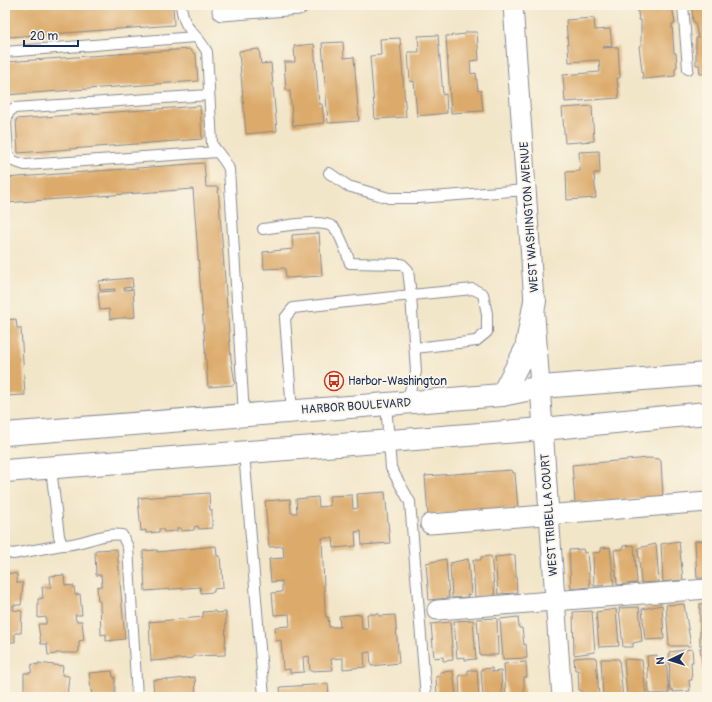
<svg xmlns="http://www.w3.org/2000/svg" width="712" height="702" viewBox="0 0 712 702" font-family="Pangolin,sans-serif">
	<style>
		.building { fill: #dcaa6b }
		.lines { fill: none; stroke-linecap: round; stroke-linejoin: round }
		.service-casing { stroke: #868a94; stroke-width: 12 }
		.minor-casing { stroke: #868a94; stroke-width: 21 }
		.primary-casing { stroke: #868a94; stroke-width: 24 }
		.service { stroke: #fff; stroke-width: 10 }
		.minor { stroke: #fff; stroke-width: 19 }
		.primary { stroke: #fff; stroke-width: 22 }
		.labels { text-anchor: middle; stroke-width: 3.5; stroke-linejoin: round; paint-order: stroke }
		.street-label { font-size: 12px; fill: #1b2f5e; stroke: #fcf5e5 }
		.poi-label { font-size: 12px; fill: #1b2f5e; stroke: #fcf5e5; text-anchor: start }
	</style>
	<rect width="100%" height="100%" fill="#fcf5e5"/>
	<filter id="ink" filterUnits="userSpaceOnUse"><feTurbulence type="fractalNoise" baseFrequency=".025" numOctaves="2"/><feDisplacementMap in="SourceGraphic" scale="8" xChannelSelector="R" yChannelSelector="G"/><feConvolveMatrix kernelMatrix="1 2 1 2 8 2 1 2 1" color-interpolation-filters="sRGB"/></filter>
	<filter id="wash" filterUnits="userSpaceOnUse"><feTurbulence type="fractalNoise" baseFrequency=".012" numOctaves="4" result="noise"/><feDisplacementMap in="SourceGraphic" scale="16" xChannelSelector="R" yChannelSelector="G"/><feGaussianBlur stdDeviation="0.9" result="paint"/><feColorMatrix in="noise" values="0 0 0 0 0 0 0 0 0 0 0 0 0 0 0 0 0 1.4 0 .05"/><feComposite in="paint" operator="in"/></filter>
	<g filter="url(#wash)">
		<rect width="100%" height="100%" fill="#f2e6c9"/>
		<g id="blocks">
			<g class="building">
				<polygon points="7,5 173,5 174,25 9,37"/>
				<polygon points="637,5 672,5 675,24 672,24 674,53 676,53 677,67 675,68 675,76 643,79 639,46 641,46 641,20 639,20"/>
				<polygon points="694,5 707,5 707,74 700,74 699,65 696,65 696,38 698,38 695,22 693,22 692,9 694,9"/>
				<polygon points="594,18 595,30 610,29 612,46 603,47 603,48 618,47 620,78 617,78 619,98 565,102 563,75 600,72 599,60 569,62 566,20"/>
				<polygon points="466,32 477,32 479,60 470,61 471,74 476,73 478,91 481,90 483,111 451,113 446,36 466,34"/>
				<polygon points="438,35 443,95 446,94 447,113 417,116 414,81 410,82 408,52 419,52 418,36"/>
				<polygon points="400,38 406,117 375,119 370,56 381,55 380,39"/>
				<polygon points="343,42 344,58 354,57 359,121 328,123 322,43"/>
				<polygon points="314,44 319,104 322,104 324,123 293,126 290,91 286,91 284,62 295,62 294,46"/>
				<polygon points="189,49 196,55 198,81 5,95 5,62"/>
				<polygon points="259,49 261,64 271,63 277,131 246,134 239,51"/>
				<polygon points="200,106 202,139 18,153 16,119"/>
				<polygon points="592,106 594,141 565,143 562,108"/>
				<polygon points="599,151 600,173 594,173 596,198 567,200 566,172 580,171 579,152"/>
				<polygon points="204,163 206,187 218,187 231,359 235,383 233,385 208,387 193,189 5,203 5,178"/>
				<polygon points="319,233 322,276 286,278 285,268 264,269 263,252 293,249 292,235"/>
				<polygon points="132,278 133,287 124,288 124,290 133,289 135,317 110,319 109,309 100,310 98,292 115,291 115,289 100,290 99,281"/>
				<polygon points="16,319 17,328 21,328 25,395 5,396 5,320"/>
				<polygon points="649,458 659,459 661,461 663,497 575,503 572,465"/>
				<polygon points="512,470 513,473 515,473 518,509 428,515 425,476"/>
				<polygon points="385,492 390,543 362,545 361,531 355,532 356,546 334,548 333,538 322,538 325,611 326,617 328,617 329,627 340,627 339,616 361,614 362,629 368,629 367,614 379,614 379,616 395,615 399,663 371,666 370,652 364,653 365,667 343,669 343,658 331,659 333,670 310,671 309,656 303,657 304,672 290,673 290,669 283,670 281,640 276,641 275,627 290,626 289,614 274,615 272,593 282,592 282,581 271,582 269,559 284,558 283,546 269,547 265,501 290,499 291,513 297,513 296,499 318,497 319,507 330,506 329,496 352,495 353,509 358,508 357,494"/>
				<polygon points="209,493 210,510 212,510 212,528 199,529 198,526 194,527 194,530 181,531 181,528 177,528 177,531 164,532 163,529 159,529 159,532 146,533 146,530 141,531 138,498"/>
				<polygon points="707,540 707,578 697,578 695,541"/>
				<polygon points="679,541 683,580 663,582 661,544"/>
				<polygon points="656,544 659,582 641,583 638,548"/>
				<polygon points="634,545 637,583 617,585 614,550 623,549 623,546"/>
				<polygon points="216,546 217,556 220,556 221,569 222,569 223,588 214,589 214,592 201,593 200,587 145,591 143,551 157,550 157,552"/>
				<polygon points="610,547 614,585 594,586 593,553 601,552 601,548"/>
				<polygon points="117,549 125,639 106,641 106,634 101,635 100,601 98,601 97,587 102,586 101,575 96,575 95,552 96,550"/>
				<polygon points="583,549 584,553 587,552 590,587 571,589 569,550"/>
				<polygon points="515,555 517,593 498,594 495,557"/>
				<polygon points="491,556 495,596 475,597 473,560 481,560 481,557"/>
				<polygon points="446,559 449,598 429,600 426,563"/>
				<polygon points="468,559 471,594 467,595 468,597 452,598 450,563"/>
				<polygon points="5,573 17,574 17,583 23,583 21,605 13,605 13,610 22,611 21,633 15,633 15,642 5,642"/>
				<polygon points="64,575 65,585 74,586 75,595 80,594 82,615 75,615 76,621 82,621 84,640 79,641 79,651 77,653 56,653 56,654 48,655 47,644 41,644 38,624 46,624 46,617 38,618 38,599 43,598 42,587 51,587 50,576"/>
				<polygon points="684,604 691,646 669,646 666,605"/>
				<rect x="700" y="604" width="7" height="41"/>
				<polygon points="662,605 664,639 645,640 642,609"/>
				<polygon points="639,607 642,641 633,643 633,647 623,647 619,608"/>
				<polygon points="616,609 619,646 599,647 596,612"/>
				<polygon points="215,611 216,613 226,612 225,655 193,656 193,658 151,661 149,622 203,617 203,612"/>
				<polygon points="592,611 595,652 574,655 573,612"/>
				<polygon points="518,617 519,628 522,628 524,645 526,644 527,658 503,659 500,619"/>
				<polygon points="497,618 498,655 480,655 477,619"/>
				<polygon points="473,620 476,659 465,660 465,657 457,658 454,621"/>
				<polygon points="450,622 453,660 443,661 443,657 434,658 431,624"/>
				<polygon points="707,647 707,681 705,681 700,648"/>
				<polygon points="692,649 693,662 691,662 692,680 689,680 690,691 673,692 673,690 670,690 669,652"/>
				<polygon points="657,655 657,658 666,658 669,693 649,694 647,656"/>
				<polygon points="587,657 596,657 599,697 582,697 581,690 579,690 578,670 575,670 574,658"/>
				<polygon points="601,659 619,659 623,697 603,697"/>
				<polygon points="624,659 642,660 646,695 627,697"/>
				<polygon points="526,662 527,677 524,677 524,697 506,697 504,664"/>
				<polygon points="38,663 63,666 62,675 69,676 67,697 32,697 24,695 24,673 31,673 32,664 38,665"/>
				<polygon points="492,668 492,672 501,671 502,697 483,697 481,669"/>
				<polygon points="468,670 477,670 479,697 460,697 459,675 468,675"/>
				<polygon points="112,671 113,677 115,677 115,697 92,697 89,673"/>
				<polygon points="453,671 456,697 437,697 436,676 440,676 440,672"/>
				<polygon points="195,677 196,697 154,697 153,680 167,679 167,680"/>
				<polygon points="328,684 329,697 281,697 280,687"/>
			</g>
		</g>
	</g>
	<g filter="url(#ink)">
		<use href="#blocks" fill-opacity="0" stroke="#868a94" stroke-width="1"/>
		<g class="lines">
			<defs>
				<g id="service">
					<path d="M181,5C184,33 196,31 207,52L212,144C217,153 225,159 229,169L244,415"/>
					<polyline points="683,5 688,69"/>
					<polyline points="5,52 195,37"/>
					<polyline points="209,95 14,108 8,113 6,123 8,154 13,161 25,165 217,152"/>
					<polyline points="329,173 348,186 389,198 418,198 526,190"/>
					<path d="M263,229C279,227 321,218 333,227C340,232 347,254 350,263L402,264L408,270L411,295L473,289L483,294L487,314V332L476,341L415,348"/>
					<polyline points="386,404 391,468 410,502 426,697"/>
					<polyline points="292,412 285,318 293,308 411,295 416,372 406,403"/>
					<polyline points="244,452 264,697"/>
					<path d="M51,468L59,536L62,545C83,545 101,532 122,535L128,547L137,697"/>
					<polyline points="5,552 13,554 62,545"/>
				</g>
				<g id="minor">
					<polyline points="513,5 562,697"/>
					<polyline points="222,11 299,5"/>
					<polyline points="430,524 707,502"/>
					<polyline points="437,610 707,589"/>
				</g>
				<g id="primary">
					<polyline points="502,395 526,349 535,301"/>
					<polyline points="5,434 502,395 541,387 707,374"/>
					<polyline points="5,471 543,429 707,413"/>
				</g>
			</defs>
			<use href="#service" class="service-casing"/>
			<use href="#minor" class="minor-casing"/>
			<use href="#primary" class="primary-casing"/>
			<use href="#service" class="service"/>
			<use href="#minor" class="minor"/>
			<use href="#primary" class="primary"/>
		</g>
	</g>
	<defs>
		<symbol id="bus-ring" viewBox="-11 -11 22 22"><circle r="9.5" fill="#fcf5e5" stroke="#c8321e" stroke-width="1.5"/><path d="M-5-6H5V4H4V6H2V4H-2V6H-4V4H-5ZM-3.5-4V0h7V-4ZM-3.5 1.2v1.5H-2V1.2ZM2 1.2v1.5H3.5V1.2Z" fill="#c8321e"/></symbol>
	</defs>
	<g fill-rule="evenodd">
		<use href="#bus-ring" x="323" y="370" width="22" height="22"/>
	</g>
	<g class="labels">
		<g class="street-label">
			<text transform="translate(529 217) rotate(-94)" y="4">WEST WASHINGTON AVENUE</text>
			<text transform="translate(356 406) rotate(-4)" y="4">HARBOR BOULEVARD</text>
			<text transform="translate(549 515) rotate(-94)" y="4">WEST TRIBELLA COURT</text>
		</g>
		<g class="poi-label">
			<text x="348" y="385">Harbor-Washington</text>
		</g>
	</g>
	<rect width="712" height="702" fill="none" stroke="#fcf5e5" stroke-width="20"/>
	<g transform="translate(670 660) rotate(266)" stroke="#fcf5e5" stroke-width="3" paint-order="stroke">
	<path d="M0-3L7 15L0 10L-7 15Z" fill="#1b2f5e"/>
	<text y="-6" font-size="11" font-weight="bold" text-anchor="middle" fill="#1b2f5e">N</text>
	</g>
	<path d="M24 40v6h54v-6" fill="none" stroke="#1b2f5e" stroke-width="2"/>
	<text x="30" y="40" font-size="12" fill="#1b2f5e" stroke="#fcf5e5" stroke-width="3" paint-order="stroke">20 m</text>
</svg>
